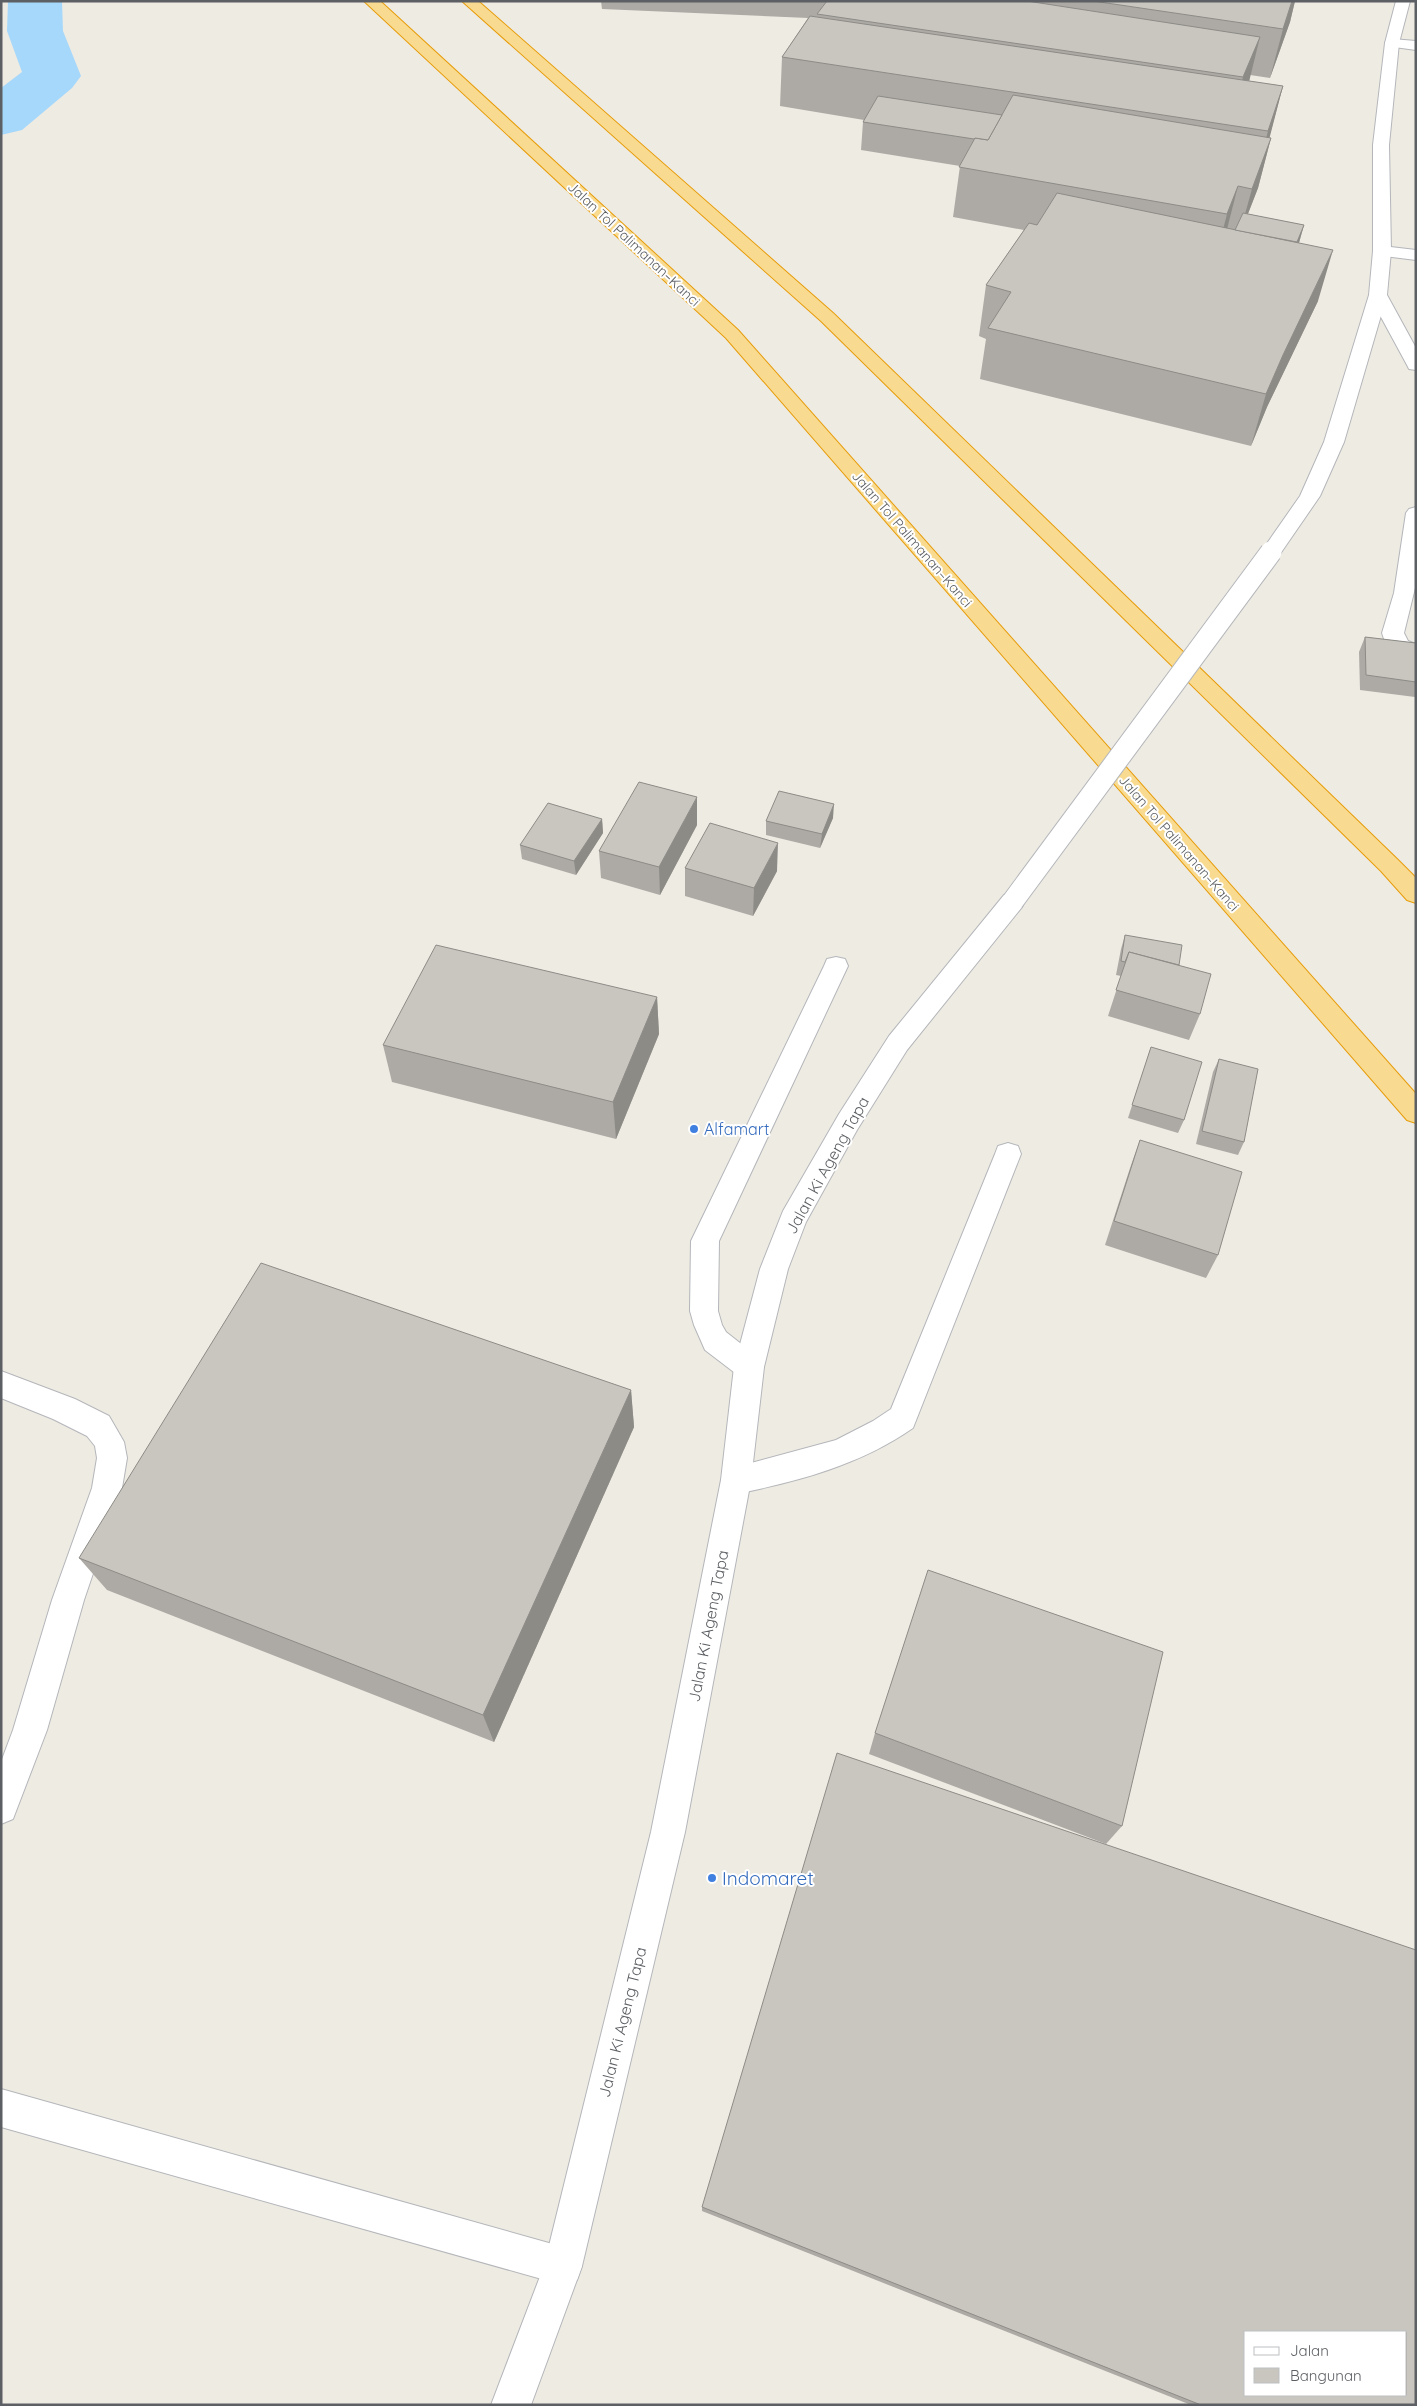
<svg xmlns="http://www.w3.org/2000/svg" width="1417" height="2406" viewBox="0 0 1417 2406" font-family="Quicksand,sans-serif">
	<style>
		.lines { fill: none; stroke-linecap: round; stroke-linejoin: round }
		.river { fill: #a6d8fb; fill-rule: evenodd }
		.service-casing { stroke: #b4b6ba; stroke-width: 2 }
		.minor-casing { stroke: #b4b6ba; stroke-width: 2 }
		.tertiary-casing { stroke: #b4b6ba; stroke-width: 2 }
		.motorway-casing { stroke: #e79c0a; stroke-width: 2 }
		.service { fill: #fff; fill-rule: evenodd }
		.minor { fill: #fff; fill-rule: evenodd }
		.tertiary { fill: #fff; fill-rule: evenodd }
		.motorway { fill: #f8db90; fill-rule: evenodd }
		.tertiary-bridge-casing { stroke: #b4b6ba; stroke-width: 23; stroke-linecap: butt }
		.tertiary-bridge { stroke: #fff; stroke-width: 21 }
		.wall { fill: #adaaa5 }
		.shaded-wall { fill: #8d8b86 }
		.building { fill: #c9c6c0; stroke: #8d8b86; fill-rule: evenodd }
		.shop-dot { fill: #3f7fe0; stroke: #fff; stroke-width: 2 }
		.labels { text-anchor: middle; stroke-width: 4; stroke-linejoin: round; paint-order: stroke }
		.far-street-label { font-size: 14px; fill: #5c5f63; stroke: #fff }
		.shop-label { font-size: 16px; fill: #366cbe; stroke: #fff; text-anchor: start }
		.street-label { font-size: 16px; fill: #5c5f63; stroke: #fff }
		.near-shop-label { font-size: 19px; fill: #366cbe; stroke: #fff; text-anchor: start }
	</style>
	<rect width="100%" height="100%" fill="#eeebe3"/>
	<g class="lines">
		<polygon class="river" points="8,1 62,1 63,31 81,76 72,88 22,130 1,135 1,88 22,72 7,31"/>
		<defs>
			<g id="service">
				<polygon points="836,957 845,959 848,966 719,1241 718,1311 722,1325 726,1332 759,1358 764,1367 759,1376 749,1380 739,1376 705,1350 694,1325 690,1311 691,1241 824,966 827,959"/>
				<path d="M1008,1143L1018,1146L1021,1154L913,1428C860,1465 799,1481 736,1494L725,1490L721,1480L725,1470L836,1440L873,1421L891,1409L995,1154L998,1146Z"/>
			</g>
			<g id="minor">
				<polygon points="1392,39 1416,41 1416,50 1387,46 1385,43 1387,40"/>
				<polygon points="1382,246 1416,250 1416,260 1376,255 1373,251 1376,247"/>
				<polygon points="1378,290 1384,291 1387,295 1416,348 1416,370 1409,369 1407,365 1369,295 1372,291"/>
				<polygon points="1416,507 1416,584 1404,633 1408,641 1416,644 1416,658 1392,651 1385,642 1382,633 1394,593 1406,513 1409,509"/>
				<polygon points="1,1371 75,1399 109,1416 124,1442 127,1458 122,1488 84,1600 47,1730 13,1819 1,1824 1,1762 13,1730 52,1600 92,1488 97,1458 95,1446 87,1436 53,1419 1,1398"/>
				<polygon points="1,2089 563,2247 577,2252 582,2266 577,2280 563,2285 1,2127"/>
			</g>
			<g id="tertiary">
				<polygon points="1396,1 1410,1 1399,43 1389,145 1391,251 1387,295 1344,442 1320,496 1278,557 1271,558 1264,557 1261,552 1300,496 1324,442 1369,295 1373,251 1373,145 1385,43"/>
				<polygon points="1013,892 1022,895 1025,901 1022,907 907,1050 857,1130 806,1222 788,1269 764,1367 751,1480 685,1832 582,2266 531,2405 491,2405 544,2266 651,1832 721,1480 734,1367 760,1269 783,1211 839,1114 889,1036 1004,895"/>
			</g>
			<g id="motorway">
				<polygon points="364,1 380,1 738,330 1416,1094 1416,1123 1407,1120 726,338"/>
				<polygon points="462,1 478,1 833,313 1397,859 1416,878 1416,903 1407,900 1381,871 821,321"/>
			</g>
		</defs>
		<use href="#service" class="service-casing"/>
		<use href="#minor" class="minor-casing"/>
		<use href="#tertiary" class="tertiary-casing"/>
		<use href="#motorway" class="motorway-casing"/>
		<use href="#service" class="service"/>
		<use href="#minor" class="minor"/>
		<use href="#tertiary" class="tertiary"/>
		<use href="#motorway" class="motorway"/>
		<defs>
			<polyline id="tertiary-bridge" points="1013,901 1271,552"/>
		</defs>
		<use href="#tertiary-bridge" class="tertiary-bridge-casing"/>
		<use href="#tertiary-bridge" class="tertiary-bridge"/>
	</g>
	<g class="wall">
		<polygon points="601,1 1295,1 1290,22 1270,78 1250,75 1249,81 1283,86 1269,138 1271,138 1258,188 1248,214 1304,225 1299,243 1318,301 1267,407 1251,446 980,379 986,339 979,336 986,285 1024,230 953,217 960,166 861,150 863,122 864,120 780,106 782,57 808,18 602,9"/>
		<polygon points="1365,637 1416,643 1416,695 1415,697 1360,690 1359,652"/>
		<polygon points="833,818 820,848 766,835 766,821"/>
		<polygon points="602,819 603,833 576,875 522,859 520,845"/>
		<polygon points="697,825 660,895 601,878 599,851"/>
		<polygon points="685,868 777,871 753,916 685,896"/>
		<polygon points="1125,935 1179,965 1200,1014 1189,1040 1108,1016 1121,976 1116,975 1121,949"/>
		<polygon points="657,997 659,1034 616,1139 392,1082 383,1045"/>
		<polygon points="1151,1047 1184,1120 1178,1133 1128,1118"/>
		<polygon points="1219,1059 1244,1142 1238,1155 1196,1144 1213,1072"/>
		<polygon points="1140,1140 1218,1255 1206,1278 1105,1245 1131,1165"/>
		<polygon points="631,1390 634,1427 494,1742 107,1590 79,1558"/>
		<polygon points="875,1733 1122,1826 1106,1844 869,1754"/>
		<polygon points="702,2207 1416,2405 1191,2405 702,2211"/>
	</g>
	<g class="shaded-wall">
		<polygon points="1292,1 1295,1 1290,22 1270,78 1283,29"/>
		<polygon points="1260,37 1248,86 1231,127 1243,77"/>
		<polygon points="1283,86 1270,136 1259,168 1271,138 1258,188 1238,239 1252,189 1257,175 1268,131"/>
		<polygon points="1238,186 1225,237 1214,265 1227,214"/>
		<polygon points="1304,225 1296,253 1293,251"/>
		<polygon points="1333,250 1318,301 1267,407 1251,446 1266,394 1283,355"/>
		<polygon points="697,797 697,825 660,895 659,867"/>
		<polygon points="834,804 833,818 820,848 822,834"/>
		<polygon points="602,819 603,833 576,875 574,861"/>
		<polygon points="778,843 777,871 753,916 754,888"/>
		<polygon points="657,997 659,1034 616,1139 613,1102"/>
		<polygon points="631,1390 634,1427 494,1742 483,1715"/>
	</g>
	<g class="building">
		<polygon points="827,1 1027,1 1260,37 1243,77 817,14"/>
		<polygon points="1093,1 1292,1 1283,29"/>
		<polygon points="810,16 1283,86 1268,131 782,57"/>
		<polygon points="1013,95 1271,138 1252,189 1238,186 1227,214 959,167 975,138 988,140"/>
		<polygon points="878,96 1002,115 988,140 975,138 974,139 863,122"/>
		<polygon points="1057,193 1333,250 1283,355 1266,394 988,328 1011,292 986,285 1029,223 1037,225"/>
		<polygon points="1243,213 1304,225 1297,242 1235,230"/>
		<polygon points="1365,637 1416,643 1416,682 1366,675"/>
		<polygon points="639,782 697,797 659,867 599,851"/>
		<polygon points="779,791 834,804 822,834 766,821"/>
		<polygon points="548,803 602,819 574,861 520,845"/>
		<polygon points="710,823 778,843 754,888 685,868"/>
		<polygon points="1125,935 1182,945 1179,965 1129,952 1125,962 1121,961"/>
		<polygon points="436,945 657,997 613,1102 383,1045"/>
		<polygon points="1129,952 1211,974 1200,1014 1116,990"/>
		<polygon points="1151,1047 1202,1062 1184,1120 1132,1105"/>
		<polygon points="1219,1059 1258,1069 1244,1142 1202,1131"/>
		<polygon points="1140,1140 1242,1172 1218,1255 1114,1221"/>
		<polygon points="261,1263 631,1390 483,1715 79,1558"/>
		<polygon points="928,1570 1163,1652 1122,1826 875,1733"/>
		<path d="M837,1753L1416,1950V2405H1201L702,2207ZM1246,2332H1406V2395H1246Z"/>
	</g>
	<g class="shop-dot">
		<circle cx="694" cy="1129" r="5"/>
		<circle cx="712" cy="1878" r="5"/>
	</g>
	<g class="labels">
		<g class="far-street-label">
			<text transform="translate(634 244) rotate(43)" y="5">Jalan Tol Palimanan–Kanci</text>
			<text transform="translate(912 539) rotate(49)" y="5">Jalan Tol Palimanan–Kanci</text>
			<text transform="translate(1179 843) rotate(49)" y="5">Jalan Tol Palimanan–Kanci</text>
		</g>
		<g class="shop-label">
			<text x="704" y="1135">Alfamart</text>
		</g>
		<g class="street-label">
			<text transform="translate(827 1165) rotate(-61)" y="6">Jalan Ki Ageng Tapa</text>
			<text transform="translate(708 1626) rotate(-79)" y="6">Jalan Ki Ageng Tapa</text>
			<text transform="translate(622 2022) rotate(-76)" y="6">Jalan Ki Ageng Tapa</text>
		</g>
		<g class="near-shop-label">
			<text x="722" y="1885">Indomaret</text>
		</g>
	</g>
	<rect width="1417" height="2406" fill="none" stroke="#5c5f63" stroke-width="5"/>
	<rect x="1244" y="2331" width="162" height="65" fill="#ffffff" stroke="#bebfc1"/>
	<rect x="1254" y="2347" width="25" height="8" fill="#ffffff" stroke="#bebfc1"/>
	<text x="1290" y="2356" font-size="15" fill="#5c5f63">Jalan</text>
	<rect x="1254" y="2368" width="25" height="15" fill="#c9c6c0" stroke="#bebfc1"/>
	<text x="1290" y="2381" font-size="15" fill="#5c5f63">Bangunan</text>
</svg>
